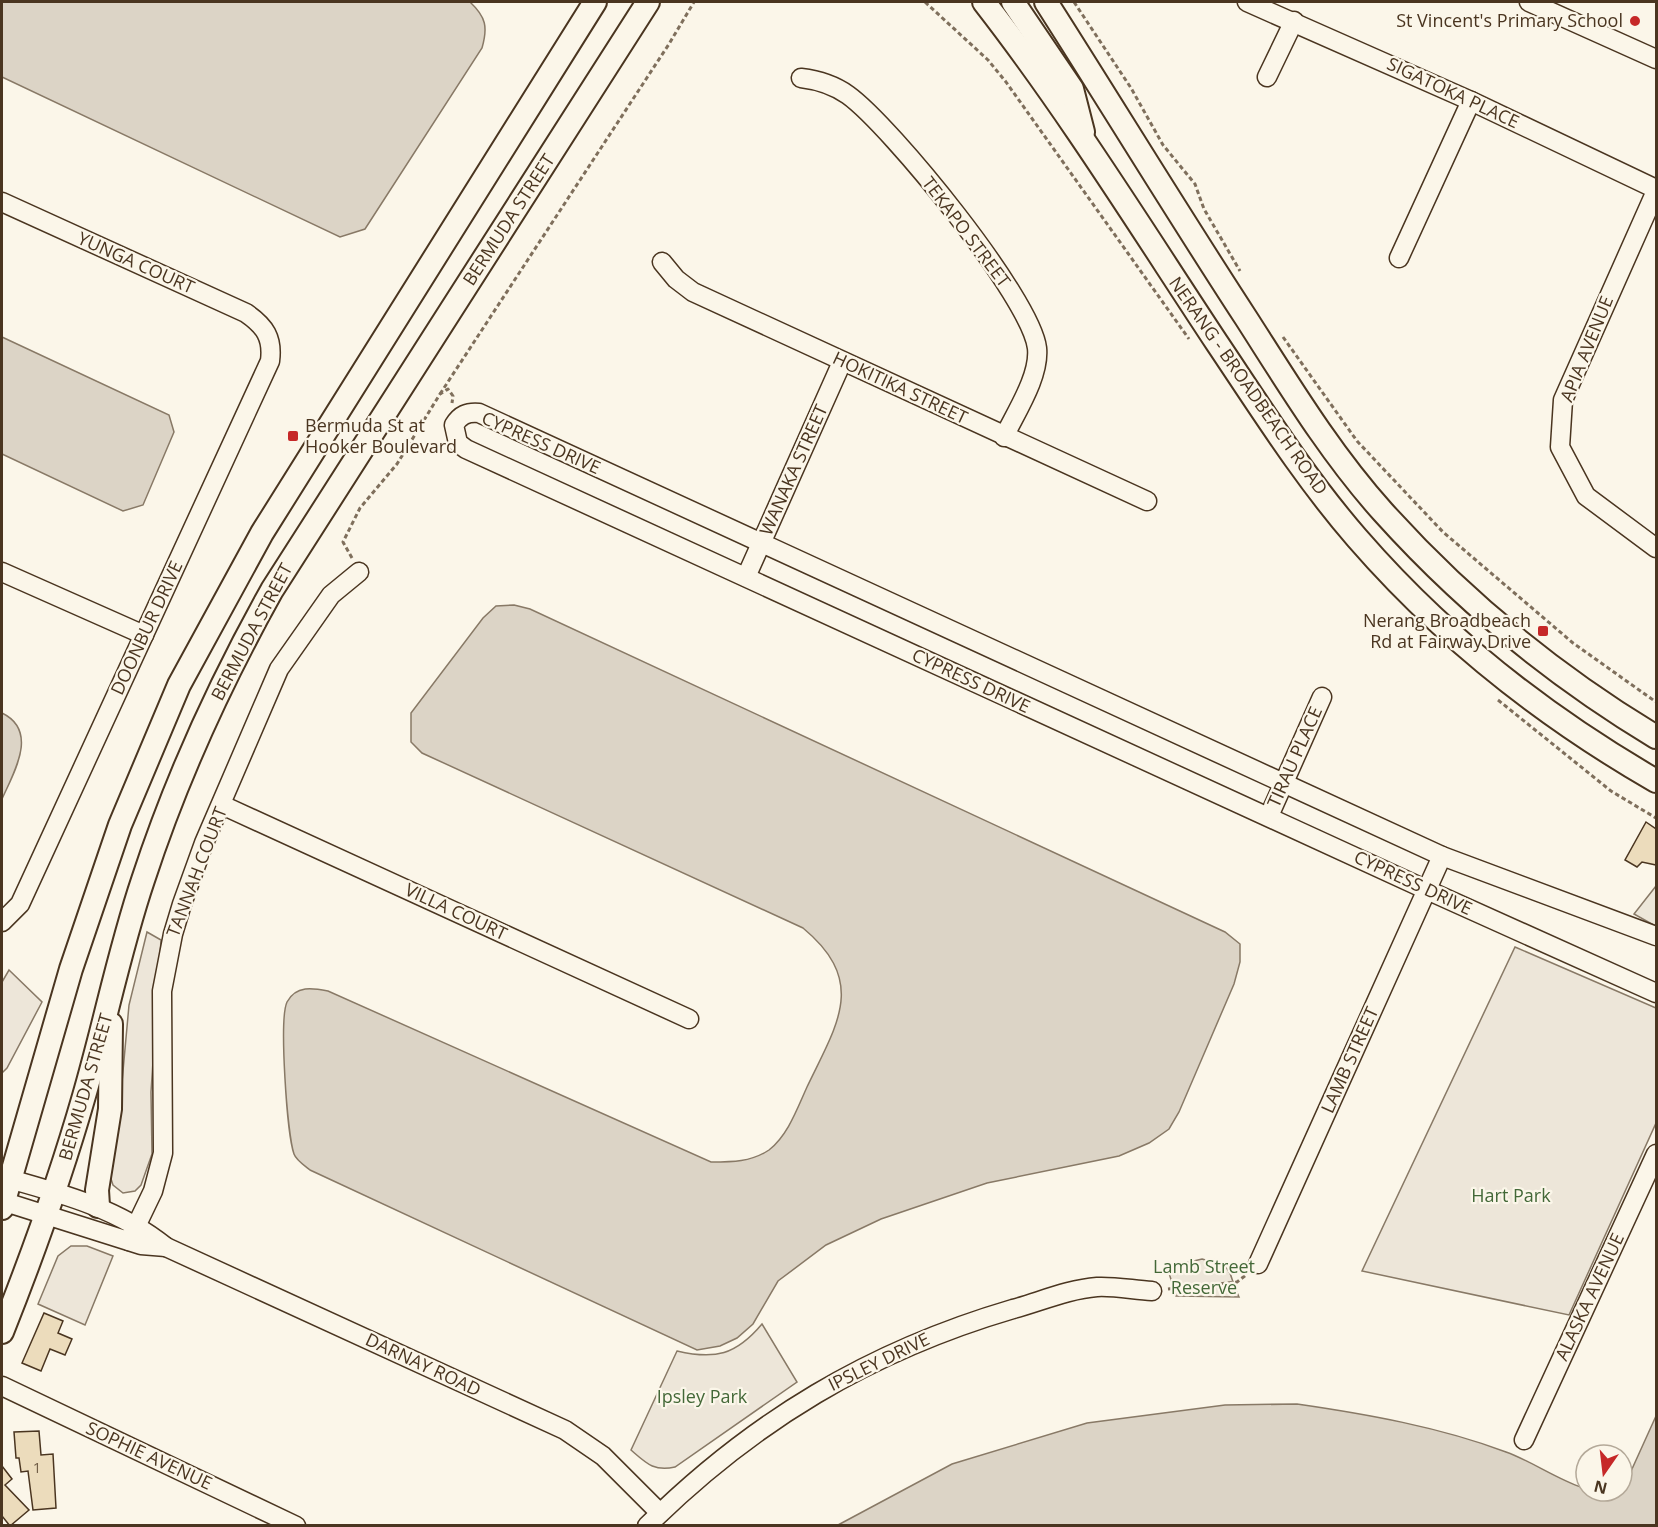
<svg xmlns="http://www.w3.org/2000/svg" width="1658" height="1527" viewBox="0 0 1658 1527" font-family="'Open Sans',sans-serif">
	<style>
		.green { fill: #ede6d9; stroke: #887966; stroke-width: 1.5 }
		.parking { fill: #ede7d9; stroke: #887966; stroke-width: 1.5 }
		.water { fill: #dcd4c6; stroke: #887966; stroke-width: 1.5 }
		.building { fill: #ecdcbc; stroke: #4a3520; stroke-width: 1.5 }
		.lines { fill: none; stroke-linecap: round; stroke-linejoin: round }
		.minor-casing { stroke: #4a3520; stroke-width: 21 }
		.major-casing { stroke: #4a3520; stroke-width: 26 }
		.path { stroke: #7f6f5c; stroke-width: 3; stroke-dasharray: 4.5 3; stroke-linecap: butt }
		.minor { stroke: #fbf6e9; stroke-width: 18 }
		.major { stroke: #fbf6e9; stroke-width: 22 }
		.poi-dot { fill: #c62828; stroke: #fbf6e9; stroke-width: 2 }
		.labels { text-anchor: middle; stroke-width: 4.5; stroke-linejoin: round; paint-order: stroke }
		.number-label { font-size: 15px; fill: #725f47 }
		.poi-label { font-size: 18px; fill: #4a3520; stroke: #fbf6e9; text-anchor: end }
		.street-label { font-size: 18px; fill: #4a3520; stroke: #fbf6e9 }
		.park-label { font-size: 18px; fill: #436837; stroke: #fbf6e9 }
	</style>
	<rect width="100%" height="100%" fill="#fbf6e9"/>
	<g class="green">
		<polygon points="147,932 161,940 151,1092 152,1154 141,1185 135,1191 123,1193 113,1185 110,1176 117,1137 129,1005"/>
		<polygon points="1515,947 1656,1008 1656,1123 1569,1315 1362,1271"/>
		<polygon points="9,970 42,1002 7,1068 2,1073 2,982"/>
		<polygon points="71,1246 87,1246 113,1256 85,1325 38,1304 58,1256"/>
		<path d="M1202,1259C1239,1269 1225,1269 1239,1297L1176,1296L1169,1273L1177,1265Z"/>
		<path d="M762,1324L797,1382L675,1467C654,1472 646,1463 631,1450L677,1351C715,1360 736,1355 762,1324Z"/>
	</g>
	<polygon class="parking" points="1656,886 1656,936 1647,933 1652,924 1634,914"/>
	<g class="water">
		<path d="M2,2H470C486,17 488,27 482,48L365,229L340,237L2,77Z"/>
		<polygon points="2,337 169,415 174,432 143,505 123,511 2,454"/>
		<path d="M514,605L530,609L1225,932L1240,944V962L1234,984L1179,1112L1169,1129L1149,1143L1119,1156L987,1183L881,1219L826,1245L778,1281L753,1324L737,1338L720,1346L697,1350L310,1170C305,1166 296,1160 294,1154C287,1134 279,1019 287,1002C296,985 313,988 328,991L711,1162C732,1162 751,1162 769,1150C788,1135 797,1109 807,1087C837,1024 868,982 803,928L422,753L411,742V713L483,618L496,606Z"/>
		<path d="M2,713C39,731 14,772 2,799Z"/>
		<path d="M1297,1404C1366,1414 1440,1427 1506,1452C1545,1466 1581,1499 1622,1491L1656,1416V1525H838L952,1464L1087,1423L1225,1405Z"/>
	</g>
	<g class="building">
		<polygon points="1646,822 1656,829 1656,865 1642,862 1637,867 1625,860"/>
		<polygon points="44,1313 63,1321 58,1333 72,1339 65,1355 50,1349 41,1371 22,1363"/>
		<polygon points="39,1431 41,1455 53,1454 56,1508 33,1510 28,1471 21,1472 19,1458 16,1458 14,1432"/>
		<polygon points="2,1466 12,1479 5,1485 29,1510 10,1526 2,1516"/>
	</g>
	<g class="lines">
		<defs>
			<g id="minor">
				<polyline points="1247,2 1471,101 1656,189"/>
				<polyline points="1529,2 1656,59"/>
				<polyline points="1267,77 1294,21"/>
				<path d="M801,78C818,80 834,85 848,95C891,126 1031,298 1037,348C1040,376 1016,412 1004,437"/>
				<polyline points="1656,191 1563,400 1560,447 1586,496 1656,548"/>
				<path d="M2,202L246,313C265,326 273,338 270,361L20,904L2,922"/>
				<polyline points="1399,258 1471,101"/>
				<polyline points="662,262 676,279 693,292 1147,501"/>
				<polyline points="2,572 144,635"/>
				<polyline points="746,577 842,362"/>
				<polyline points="222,805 689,1019"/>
				<polyline points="1269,816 1322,697"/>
				<path d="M1656,936L1442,856L479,413C467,412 460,415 454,425L458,443L466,449L1427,890L1656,993"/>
				<path d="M2,1177C60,1193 118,1208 166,1247L565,1430L603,1456L660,1513"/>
				<polyline points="2,1201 141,1245 166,1247"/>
				<polyline points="129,1241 153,1191 163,1153 162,991 173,934 182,904 204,843 279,669 331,595 359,572"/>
				<polyline points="1258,1264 1442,856"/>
				<polyline points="2,1386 296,1526"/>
				<polyline points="1524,1440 1656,1154"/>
				<path d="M647,1526C753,1421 870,1351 1013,1309C1039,1302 1069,1289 1097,1287C1114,1286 1134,1290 1152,1291"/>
			</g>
			<g id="major">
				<path d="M984,2C1068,110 1141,228 1217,343C1262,410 1304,477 1357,538C1442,636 1545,717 1656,781"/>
				<polyline points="1013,2 1072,89 1083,132"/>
				<path d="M1046,2C1113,107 1178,214 1246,318C1289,385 1330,453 1383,512C1463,601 1555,676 1656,737"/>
				<polyline points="98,1206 97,1190 110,1109 111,1024"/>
				<polyline points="2,1208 71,969 120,825 179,685 262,533 595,2"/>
				<path d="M2,1332C33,1254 61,1176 84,1096C105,1024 119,951 143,880C176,779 220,683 272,590L648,2"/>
			</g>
		</defs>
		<use href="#minor" class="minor-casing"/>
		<use href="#major" class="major-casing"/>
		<g class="path">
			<polyline points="925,2 988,60 1006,82 1189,339"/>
			<polyline points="1074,2 1131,88 1163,145 1195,184 1204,209 1240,271"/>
			<polyline points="1283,337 1357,441 1443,532 1573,643 1656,702"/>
			<polyline points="440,394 669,44 694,2"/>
			<polyline points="352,558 343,542 360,508 397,464 440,394 448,389 453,396 452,403"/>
			<polyline points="1498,700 1611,791 1656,818"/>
			<polyline points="1168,1289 1237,1282 1246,1275"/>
		</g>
		<use href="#minor" class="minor"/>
		<use href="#major" class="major"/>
	</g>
	<g class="poi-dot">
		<circle cx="1635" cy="21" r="6"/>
		<rect x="287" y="430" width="12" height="12" rx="3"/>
		<rect x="1537" y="625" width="12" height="12" rx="3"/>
	</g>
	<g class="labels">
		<g class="number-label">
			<text x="37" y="1473">1</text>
		</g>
		<g class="poi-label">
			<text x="1623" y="27">St Vincent's Primary School</text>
			<text x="305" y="432" text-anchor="start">Bermuda St at<tspan x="305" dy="21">Hooker Boulevard</tspan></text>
			<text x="1531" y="627">Nerang Broadbeach<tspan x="1531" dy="21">Rd at Fairway Drive</tspan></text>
		</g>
		<g class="street-label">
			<text transform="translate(1453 93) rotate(25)" y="6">SIGATOKA PLACE</text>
			<text transform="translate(509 220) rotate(-57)" y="6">BERMUDA STREET</text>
			<text transform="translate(966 232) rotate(53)" y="6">TEKAPO STREET</text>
			<text transform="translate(136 263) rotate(24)" y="6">YUNGA COURT</text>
			<text transform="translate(1587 349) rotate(-68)" y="6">APIA AVENUE</text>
			<text transform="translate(1248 386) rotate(55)" y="6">NERANG - BROADBEACH ROAD</text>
			<text transform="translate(900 388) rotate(25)" y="6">HOKITIKA STREET</text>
			<text transform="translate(541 443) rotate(24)" y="6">CYPRESS DRIVE</text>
			<text transform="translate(794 470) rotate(-66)" y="6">WANAKA STREET</text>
			<text transform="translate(147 628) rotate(-65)" y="6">DOONBUR DRIVE</text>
			<text transform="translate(252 632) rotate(-62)" y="6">BERMUDA STREET</text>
			<text transform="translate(971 681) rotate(25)" y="6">CYPRESS DRIVE</text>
			<text transform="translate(1295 757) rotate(-66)" y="6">TIRAU PLACE</text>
			<text transform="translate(197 872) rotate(-69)" y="6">TANNAH COURT</text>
			<text transform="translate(1413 883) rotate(25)" y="6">CYPRESS DRIVE</text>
			<text transform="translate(456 912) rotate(25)" y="6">VILLA COURT</text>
			<text transform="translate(1350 1060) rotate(-66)" y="6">LAMB STREET</text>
			<text transform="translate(86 1087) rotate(-74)" y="6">BERMUDA STREET</text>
			<text transform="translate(1590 1297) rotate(-65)" y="6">ALASKA AVENUE</text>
			<text transform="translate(879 1362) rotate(-26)" y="6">IPSLEY DRIVE</text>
			<text transform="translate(423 1365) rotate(25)" y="6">DARNAY ROAD</text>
			<text transform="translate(149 1456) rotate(25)" y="6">SOPHIE AVENUE</text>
		</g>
		<g class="park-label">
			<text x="1511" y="1202">Hart Park</text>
			<text x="1204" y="1273">Lamb Street<tspan x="1204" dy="21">Reserve</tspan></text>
			<text x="702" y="1403">Ipsley Park</text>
		</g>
	</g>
	<rect width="1658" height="1527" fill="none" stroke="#4a3520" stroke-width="6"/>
	<g transform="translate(1604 1473) rotate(194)"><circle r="28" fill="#fbf6e9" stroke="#b4a999" stroke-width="1.5"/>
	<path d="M0-4.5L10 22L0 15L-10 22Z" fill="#c62828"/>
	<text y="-9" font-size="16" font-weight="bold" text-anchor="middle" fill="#4a3520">N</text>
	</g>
</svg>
